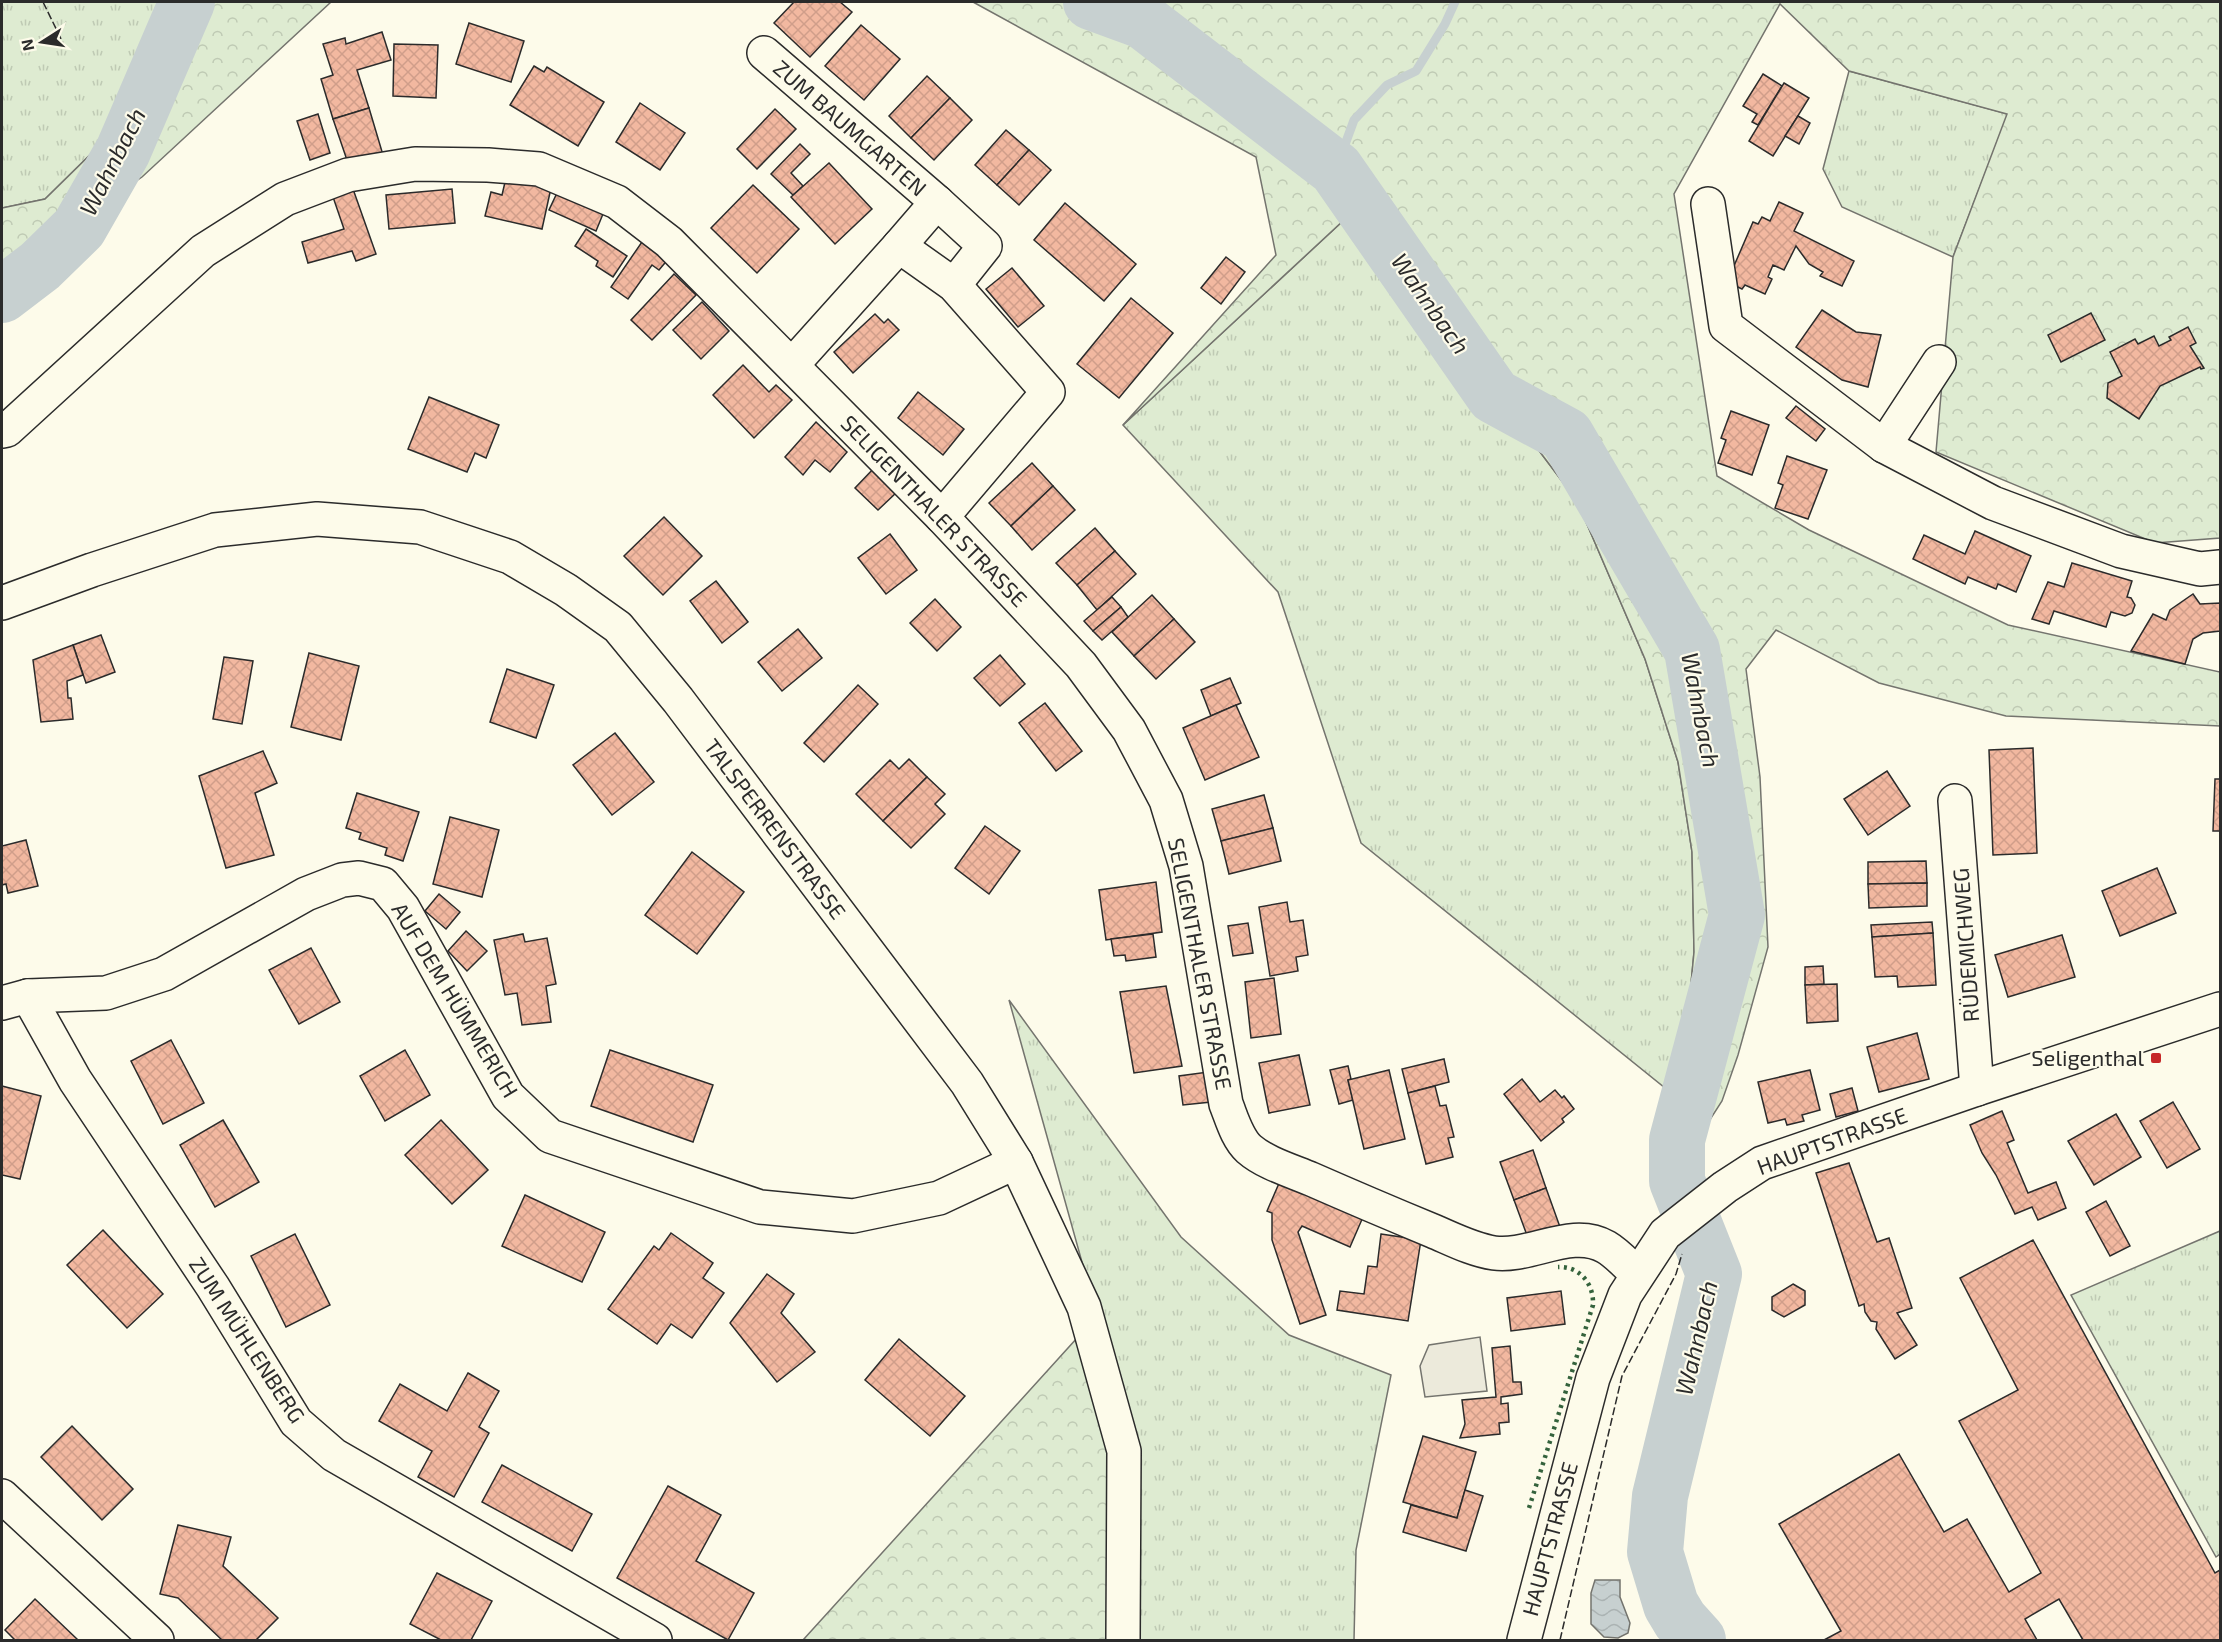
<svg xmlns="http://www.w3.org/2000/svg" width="2222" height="1642" viewBox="0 0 2222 1642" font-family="'Exo 2',sans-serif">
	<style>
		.grass { fill: url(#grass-tufts); stroke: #74746e; stroke-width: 1.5 }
		.forest { fill: url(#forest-crowns); stroke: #74746e; stroke-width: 1.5 }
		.parking { fill: #eceadb; stroke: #74746e; stroke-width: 1.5 }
		.water { fill: url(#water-waves); stroke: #74746e; stroke-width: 1.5 }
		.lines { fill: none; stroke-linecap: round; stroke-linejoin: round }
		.stream { stroke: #c7d0d0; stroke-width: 9 }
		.river { stroke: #c7d0d0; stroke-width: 56 }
		.building { fill: url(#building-cross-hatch); stroke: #2b2b2b; stroke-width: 1.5 }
		.minor-casing { stroke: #2b2b2b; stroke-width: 36 }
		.major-casing { stroke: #2b2b2b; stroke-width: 36 }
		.minor { stroke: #fdfbea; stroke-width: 33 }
		.major { stroke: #fdfbea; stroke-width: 33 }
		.hedge { stroke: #34623c; stroke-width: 4.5; stroke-dasharray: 3 4.5; stroke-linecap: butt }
		.fence { stroke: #2b2b2b; stroke-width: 1.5; stroke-dasharray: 8 3; stroke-linecap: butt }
		.poi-dot { fill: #c62828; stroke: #fdfbea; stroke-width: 2 }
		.labels { text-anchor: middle; stroke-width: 4.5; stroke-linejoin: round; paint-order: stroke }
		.street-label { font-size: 22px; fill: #2b2b2b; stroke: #fdfbea }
		.poi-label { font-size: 22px; fill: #2b2b2b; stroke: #fdfbea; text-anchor: end }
		.water-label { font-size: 24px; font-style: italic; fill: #2b2b2b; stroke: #fdfbea }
	</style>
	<defs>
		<pattern id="grass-tufts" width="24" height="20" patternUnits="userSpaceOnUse" patternTransform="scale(1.5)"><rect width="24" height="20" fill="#deebd1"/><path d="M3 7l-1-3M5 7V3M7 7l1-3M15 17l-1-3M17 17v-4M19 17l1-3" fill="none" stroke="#bfcab4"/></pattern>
		<pattern id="forest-crowns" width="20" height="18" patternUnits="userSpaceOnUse" patternTransform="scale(1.5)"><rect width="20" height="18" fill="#deebd1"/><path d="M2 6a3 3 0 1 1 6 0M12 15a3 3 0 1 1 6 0" fill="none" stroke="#bfcab4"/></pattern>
		<pattern id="water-waves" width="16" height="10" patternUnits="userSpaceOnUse" patternTransform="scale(1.5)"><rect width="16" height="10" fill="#c7d0d0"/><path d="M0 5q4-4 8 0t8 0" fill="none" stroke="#abb3b3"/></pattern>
		<pattern id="building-cross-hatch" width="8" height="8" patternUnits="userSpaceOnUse" patternTransform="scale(1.5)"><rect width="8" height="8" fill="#f2b8a0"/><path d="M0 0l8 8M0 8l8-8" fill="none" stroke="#d09e8a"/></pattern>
	</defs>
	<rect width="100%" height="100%" fill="#fdfbea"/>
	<g class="grass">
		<polygon points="2,2 169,2 101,144 45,199 2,208"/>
		<polygon points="1849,71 2008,114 1953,257 1842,207 1823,169"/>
		<polygon points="1372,194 1445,326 1577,501 1645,659 1678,762 1692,852 1694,952 1680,1100 1361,843 1278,592 1123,425"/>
		<polygon points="1009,1000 1181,1237 1289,1335 1391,1375 1356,1550 1354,1640 1136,1640 1097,1316"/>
		<polygon points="2220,1231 2220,1554 2216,1557 2071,1295"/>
	</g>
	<g class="forest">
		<polygon points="169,2 331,2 142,177 2,272 2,208 45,199 101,144"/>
		<polygon points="973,2 2220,2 2220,538 2155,543 1936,452 1953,257 2007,114 1849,71 1780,4 1674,194 1717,476 1809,530 2008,625 2220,672 2220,726 2006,716 1879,683 1776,630 1746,669 1760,777 1768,947 1738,1055 1722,1101 1686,1157 1680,1100 1694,952 1692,852 1678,762 1645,659 1577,501 1445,326 1372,194 1123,425 1276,255 1256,157"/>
		<polygon points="1097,1316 1136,1640 803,1640"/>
	</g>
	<polygon class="parking" points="1480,1337 1487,1391 1425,1397 1420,1366 1429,1345"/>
	<polygon class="water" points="1595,1580 1620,1580 1620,1597 1630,1623 1628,1633 1618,1638 1604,1637 1591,1624 1591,1593"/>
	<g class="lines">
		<polyline class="stream" points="1336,169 1354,120 1387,85 1416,71 1445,24 1455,2"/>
		<g class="river">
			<polyline points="1091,2 1143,21 1336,169 1494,396 1566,435 1692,650 1737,915 1677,1140 1677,1181 1714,1274 1660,1496 1655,1552 1671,1605 1680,1620 1698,1640"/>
			<polyline points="2,295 40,266 79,228 123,151 187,2"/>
		</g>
	</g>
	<g class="building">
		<polygon points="794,2 840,2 852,12 810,57 774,23"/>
		<polygon points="469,23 524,41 511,82 456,64"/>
		<polygon points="861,25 900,59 864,100 825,66"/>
		<polygon points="382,32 391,60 357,70 369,108 333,119 321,79 333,75 323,44 345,38 346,44"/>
		<polygon points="394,44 438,45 436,98 393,96"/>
		<polygon points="534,66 544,72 547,67 604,102 578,146 510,105"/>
		<polygon points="1763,74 1782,86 1758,125 1752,122 1757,114 1743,106"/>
		<polygon points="927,76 950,98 911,138 889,116"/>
		<polygon points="1784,83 1809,98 1773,156 1749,141"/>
		<polygon points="950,98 972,120 934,160 911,138"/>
		<polygon points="640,103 685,133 660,170 616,142"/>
		<polygon points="369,108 383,155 349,166 333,119"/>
		<polygon points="775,109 796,129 757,169 737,149"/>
		<polygon points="318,114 330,153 310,160 297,121"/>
		<polygon points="1798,116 1810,123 1799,144 1785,136"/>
		<polygon points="1006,130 1029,150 997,185 975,165"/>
		<polygon points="800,144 810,154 791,173 803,186 793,195 771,174"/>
		<polygon points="1029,150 1051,170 1019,205 997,185"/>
		<polygon points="829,163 872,209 835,244 791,197"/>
		<polygon points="506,178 551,188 542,229 485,216 491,192 502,195"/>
		<polygon points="753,185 799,229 757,273 711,228"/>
		<polygon points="353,189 376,254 356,261 352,251 308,263 302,242 344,229 333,197"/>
		<polygon points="452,189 455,223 389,229 386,195"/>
		<polygon points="557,193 603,214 596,231 549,210"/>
		<polygon points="1779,202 1803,213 1794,231 1854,261 1842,286 1820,276 1823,272 1809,264 1796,246 1784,270 1773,265 1768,277 1772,279 1765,294 1745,285 1742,289 1727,282 1753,222 1758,224 1762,217 1770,221"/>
		<polygon points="1065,203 1136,264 1104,301 1034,240"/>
		<polygon points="586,229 627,256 613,277 596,266 598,261 575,246"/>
		<polygon points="644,239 669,258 659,270 652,265 628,299 611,287"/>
		<polygon points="1226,257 1245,272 1221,304 1201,288"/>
		<polygon points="1012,268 1044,306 1018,327 986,289"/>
		<polygon points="674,274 696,295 652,340 631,320"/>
		<polygon points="1131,298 1173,333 1119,398 1077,364"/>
		<polygon points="702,302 729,331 701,359 673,330"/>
		<polygon points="1822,310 1856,332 1881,335 1868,387 1842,380 1796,347"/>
		<polygon points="2091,313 2105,340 2061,362 2048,335"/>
		<polygon points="875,314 884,323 888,319 899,330 853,373 834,352"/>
		<polygon points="2188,327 2196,343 2190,346 2204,368 2201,369 2200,367 2160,386 2139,419 2107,398 2108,383 2122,376 2110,352 2135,339 2138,344 2154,336 2159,346 2171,340 2169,337"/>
		<polygon points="743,365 769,392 776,385 792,400 754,438 713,395"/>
		<polygon points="918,392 964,429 943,455 898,418"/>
		<polygon points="429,397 499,425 486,458 475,453 467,472 408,449"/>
		<polygon points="1796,406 1825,429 1816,441 1786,418"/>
		<polygon points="1731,411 1769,425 1752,475 1718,463 1726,440 1721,438"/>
		<polygon points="816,422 847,452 830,472 815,460 803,475 785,457"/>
		<polygon points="1787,456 1827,470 1808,519 1775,508 1783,485 1778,483"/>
		<polygon points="1032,463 1053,486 1011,526 989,503"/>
		<polygon points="874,468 897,492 878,510 855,488"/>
		<polygon points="1053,486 1075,510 1032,550 1011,526"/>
		<polygon points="664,517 702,556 663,595 624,556"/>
		<polygon points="1095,528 1115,551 1077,585 1056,563"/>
		<polygon points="1975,531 2031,556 2016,592 1998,584 1996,589 1968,577 1965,584 1913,559 1924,535 1965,554"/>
		<polygon points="890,534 917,570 886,594 858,558"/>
		<polygon points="1115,551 1136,574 1097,610 1077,585"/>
		<polygon points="2072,563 2132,581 2127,597 2131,598 2135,605 2132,613 2125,616 2111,612 2106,627 2054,611 2049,624 2032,619 2048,582 2064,587"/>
		<polygon points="716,581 748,622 722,643 690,601"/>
		<polygon points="2193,594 2200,604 2220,603 2220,631 2203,633 2193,639 2185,664 2131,651 2153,614 2166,620 2170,610"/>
		<polygon points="1152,595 1174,619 1134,656 1112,632"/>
		<polygon points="1112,597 1121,607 1093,631 1084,621"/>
		<polygon points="935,599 961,627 937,651 910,623"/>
		<polygon points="1121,607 1128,617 1102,640 1093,631"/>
		<polygon points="1174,619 1195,642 1156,679 1134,656"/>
		<polygon points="798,629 822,658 782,691 758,662"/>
		<polygon points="101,635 115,672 86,683 73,645"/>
		<polygon points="73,645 83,675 67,681 68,698 71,698 73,719 41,722 33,660"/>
		<polygon points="309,653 359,666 341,740 291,727"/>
		<polygon points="1000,655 1025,684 1000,706 974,678"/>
		<polygon points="224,657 253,661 242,724 213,719"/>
		<polygon points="507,669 554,685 536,738 490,722"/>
		<polygon points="1230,678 1241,703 1211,716 1201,690"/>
		<polygon points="858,685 878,704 824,762 804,743"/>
		<polygon points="1045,703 1082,751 1056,771 1019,723"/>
		<polygon points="1236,705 1259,757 1205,780 1183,728"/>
		<polygon points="615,733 654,782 612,815 573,765"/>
		<polygon points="2033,748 2037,853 1993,855 1989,750"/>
		<polygon points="263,751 277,783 255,793 274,855 226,868 199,776"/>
		<polygon points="909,759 927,777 883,821 856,794 890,760 899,769"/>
		<polygon points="1887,771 1910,806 1868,835 1844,799"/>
		<polygon points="927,777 945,794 935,804 945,814 911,848 883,821"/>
		<polygon points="2215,779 2220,779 2220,831 2213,831"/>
		<polygon points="357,793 419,812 403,861 385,855 387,848 359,839 361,833 346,828"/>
		<polygon points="1264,795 1273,828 1221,841 1212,809"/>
		<polygon points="450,817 499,830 482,897 433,884"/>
		<polygon points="985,826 1020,851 989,894 955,868"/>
		<polygon points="1273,828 1281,861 1229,874 1221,841"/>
		<polygon points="26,840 38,886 8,893 6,884 2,885 2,846"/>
		<polygon points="692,852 744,892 697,954 645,915"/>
		<polygon points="1926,861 1927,883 1868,884 1868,862"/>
		<polygon points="2157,868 2176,913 2120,936 2102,891"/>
		<polygon points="1156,882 1162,932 1106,940 1099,890"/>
		<polygon points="1927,883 1927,906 1869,908 1868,884"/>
		<polygon points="439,894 460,912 446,929 425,911"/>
		<polygon points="1287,902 1290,922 1303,920 1308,955 1296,957 1298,971 1270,976 1259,907"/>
		<polygon points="1932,922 1933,933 1872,937 1871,925"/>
		<polygon points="1248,923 1253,953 1233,956 1228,926"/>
		<polygon points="466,931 487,951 467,971 448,951"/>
		<polygon points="1933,933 1936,985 1898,987 1897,976 1875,977 1872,937"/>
		<polygon points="523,934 525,942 547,938 556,984 546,986 551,1022 522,1025 517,993 505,995 494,940"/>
		<polygon points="1153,934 1156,957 1126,961 1125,955 1114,956 1111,939"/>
		<polygon points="2062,935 2075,977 2008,997 1995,955"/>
		<polygon points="311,948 340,1002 299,1024 269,970"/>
		<polygon points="1823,966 1824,984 1805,985 1805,967"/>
		<polygon points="1274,978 1281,1034 1251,1038 1245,982"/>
		<polygon points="1837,984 1838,1021 1807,1023 1805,985"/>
		<polygon points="1166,986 1182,1066 1134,1073 1120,992"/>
		<polygon points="1917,1033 1929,1079 1879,1092 1867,1047"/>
		<polygon points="171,1040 204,1103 163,1124 131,1061"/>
		<polygon points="405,1050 430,1095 385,1121 360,1076"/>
		<polygon points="610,1050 713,1085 693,1142 591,1106"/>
		<polygon points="1299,1055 1310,1105 1269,1113 1259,1063"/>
		<polygon points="1444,1059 1449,1082 1408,1093 1402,1069"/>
		<polygon points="1348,1066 1351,1079 1348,1080 1353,1100 1339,1104 1330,1070"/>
		<polygon points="1389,1070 1405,1139 1364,1149 1348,1080"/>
		<polygon points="1810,1070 1820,1110 1802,1115 1804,1121 1787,1125 1785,1119 1768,1123 1758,1082"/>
		<polygon points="1208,1072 1211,1102 1183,1105 1179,1076"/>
		<polygon points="1522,1079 1540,1102 1555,1090 1562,1098 1564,1096 1574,1109 1562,1119 1564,1122 1541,1141 1504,1094"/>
		<polygon points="2,1086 41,1096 20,1179 2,1175"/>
		<polygon points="1435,1086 1440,1106 1446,1105 1454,1137 1448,1138 1453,1157 1426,1164 1408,1093"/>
		<polygon points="1852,1088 1858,1111 1836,1117 1830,1094"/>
		<polygon points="2173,1102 2200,1149 2167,1168 2140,1121"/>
		<polygon points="2002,1111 2014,1140 2007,1143 2028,1193 2056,1182 2066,1208 2038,1220 2032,1207 2015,1214 1996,1175 1982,1153 1970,1125"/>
		<polygon points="2116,1114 2141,1157 2094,1185 2068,1141"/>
		<polygon points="223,1120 259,1182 215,1207 180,1145"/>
		<polygon points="441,1120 488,1170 452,1204 405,1155"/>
		<polygon points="1533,1150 1546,1188 1514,1200 1500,1162"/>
		<polygon points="1849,1163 1877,1242 1889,1238 1912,1308 1897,1313 1917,1345 1895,1359 1876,1329 1877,1322 1871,1321 1865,1312 1864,1304 1859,1306 1816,1173"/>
		<polygon points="1280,1181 1363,1217 1350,1247 1302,1226 1298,1232 1326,1315 1300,1324 1272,1240 1272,1213 1267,1211"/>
		<polygon points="1546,1188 1560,1227 1528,1238 1514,1200"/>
		<polygon points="525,1195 605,1232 582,1282 502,1246"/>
		<polygon points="2106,1201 2130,1246 2110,1256 2086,1212"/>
		<polygon points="103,1230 163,1294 127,1328 67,1265"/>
		<polygon points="671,1233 713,1263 703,1278 724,1293 692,1338 671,1324 657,1344 608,1309 654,1246 659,1250"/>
		<polygon points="295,1234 330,1305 286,1327 251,1256"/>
		<polygon points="1381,1234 1421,1240 1408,1321 1337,1310 1340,1291 1364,1294 1368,1266 1377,1267"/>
		<polygon points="2033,1240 2215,1573 2220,1570 2220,1640 2083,1640 2059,1599 2025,1619 2037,1640 1824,1640 1841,1631 1779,1524 1899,1454 1944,1532 1967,1519 2009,1592 2041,1573 1959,1421 2018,1390 1960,1278"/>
		<polygon points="767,1274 794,1294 781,1313 815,1352 777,1382 730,1323"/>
		<polygon points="1793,1284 1805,1291 1805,1305 1784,1317 1772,1310 1772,1297"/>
		<polygon points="1561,1291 1565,1324 1511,1331 1507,1298"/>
		<polygon points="899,1339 965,1396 930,1436 865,1380"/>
		<polygon points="1510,1346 1513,1382 1521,1382 1522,1394 1501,1397 1501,1404 1508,1403 1509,1422 1499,1423 1500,1434 1460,1438 1465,1424 1462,1400 1496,1397 1492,1348"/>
		<polygon points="468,1373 499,1391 479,1427 489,1433 454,1497 418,1477 432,1451 379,1421 400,1384 447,1411"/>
		<polygon points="72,1426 133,1489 102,1520 41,1457"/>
		<polygon points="1423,1436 1476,1452 1457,1518 1403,1502"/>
		<polygon points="502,1465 592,1514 572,1551 482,1502"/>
		<polygon points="668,1486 721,1515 696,1561 754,1593 728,1640 617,1578"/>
		<polygon points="1465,1490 1483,1496 1466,1551 1403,1532 1411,1505 1457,1518"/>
		<polygon points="178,1525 231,1537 223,1566 278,1618 256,1640 222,1640 178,1598 160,1594"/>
		<polygon points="437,1573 492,1601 471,1640 441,1640 410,1624"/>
		<polygon points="35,1599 78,1640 15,1640 5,1630"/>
	</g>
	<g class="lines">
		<defs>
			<g id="minor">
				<polyline points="764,53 937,202 899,246"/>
				<polyline points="937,202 985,246 954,285"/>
				<polyline points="1708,204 1726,326 1884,446 1993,503 2121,551 2200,569 2220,567"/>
				<polyline points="792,365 899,246 954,285 1048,392 942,517"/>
				<path d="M2,431L7,430L203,251L285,199L348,175L415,164L488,165L539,169L617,202L669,242L942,517L1081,665L1129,730L1166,800L1186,866L1226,1104C1232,1119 1237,1138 1249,1149C1265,1163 1292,1171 1311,1179C1352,1197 1392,1214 1433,1231C1452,1239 1473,1250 1494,1253C1530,1258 1572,1227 1606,1247C1618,1254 1627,1265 1637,1274"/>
				<polyline points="1884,446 1939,362"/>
				<polyline points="2,603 92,570 215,530 317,519 420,527 510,557 566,590 618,627 678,700 967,1083 1016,1162 1084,1307 1124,1451 1123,1640"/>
				<polyline points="1955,801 1977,1089"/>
				<polyline points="28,996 75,1080 213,1287 296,1422 334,1455 655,1640"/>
				<polyline points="2,1003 28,996 106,993 164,974 306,894 342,880 359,878 383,884 403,908 508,1096 550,1136 760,1207 853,1216 939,1198 1016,1162"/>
				<polyline points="2,1496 157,1640"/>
			</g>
			<polyline id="major" points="1524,1640 1593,1378 1625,1295 1665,1234 1725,1187 1762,1163 1977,1089 2220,1009"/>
		</defs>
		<use href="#minor" class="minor-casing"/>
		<use href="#major" class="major-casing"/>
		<use href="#minor" class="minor"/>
		<use href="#major" class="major"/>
		<path class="hedge" d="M1529,1508L1593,1305C1594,1283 1579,1266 1558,1267"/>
		<g class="fence">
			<polyline points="43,2 65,47"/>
			<polyline points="1560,1640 1622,1376 1676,1274 1682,1254"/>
		</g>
	</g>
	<rect class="poi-dot" x="2150" y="1052" width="12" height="12" rx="3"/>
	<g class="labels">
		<g class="street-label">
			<text transform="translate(850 128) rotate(41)" y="8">ZUM BAUMGARTEN</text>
			<text transform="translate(934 511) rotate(46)" y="8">SELIGENTHALER STRASSE</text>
			<text transform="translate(775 829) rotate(53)" y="8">TALSPERRENSTRASSE</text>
			<text transform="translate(1966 945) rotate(-94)" y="8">RÜDEMICHWEG</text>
			<text transform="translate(1200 964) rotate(79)" y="8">SELIGENTHALER STRASSE</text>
			<text transform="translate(455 1000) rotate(59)" y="8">AUF DEM HÜMMERICH</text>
			<text transform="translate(1832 1141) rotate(-20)" y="8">HAUPTSTRASSE</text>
			<text transform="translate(247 1340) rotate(57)" y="8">ZUM MÜHLENBERG</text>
			<text transform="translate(1550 1539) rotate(-75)" y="8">HAUPTSTRASSE</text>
		</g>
		<g class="poi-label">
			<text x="2144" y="1066">Seligenthal</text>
		</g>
		<g class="water-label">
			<text transform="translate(113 162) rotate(-63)" y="8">Wahnbach</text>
			<text transform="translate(1430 304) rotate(55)" y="8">Wahnbach</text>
			<text transform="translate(1700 710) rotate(79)" y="8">Wahnbach</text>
			<text transform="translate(1697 1338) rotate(-77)" y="8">Wahnbach</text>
		</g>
	</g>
	<rect width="2222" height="1642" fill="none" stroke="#2b2b2b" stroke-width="6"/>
	<g transform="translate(42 42) rotate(258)" stroke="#fdfbea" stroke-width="4.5" paint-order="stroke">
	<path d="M0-4.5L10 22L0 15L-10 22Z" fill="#2b2b2b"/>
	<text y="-9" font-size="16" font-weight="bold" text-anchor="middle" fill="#2b2b2b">N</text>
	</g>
</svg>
